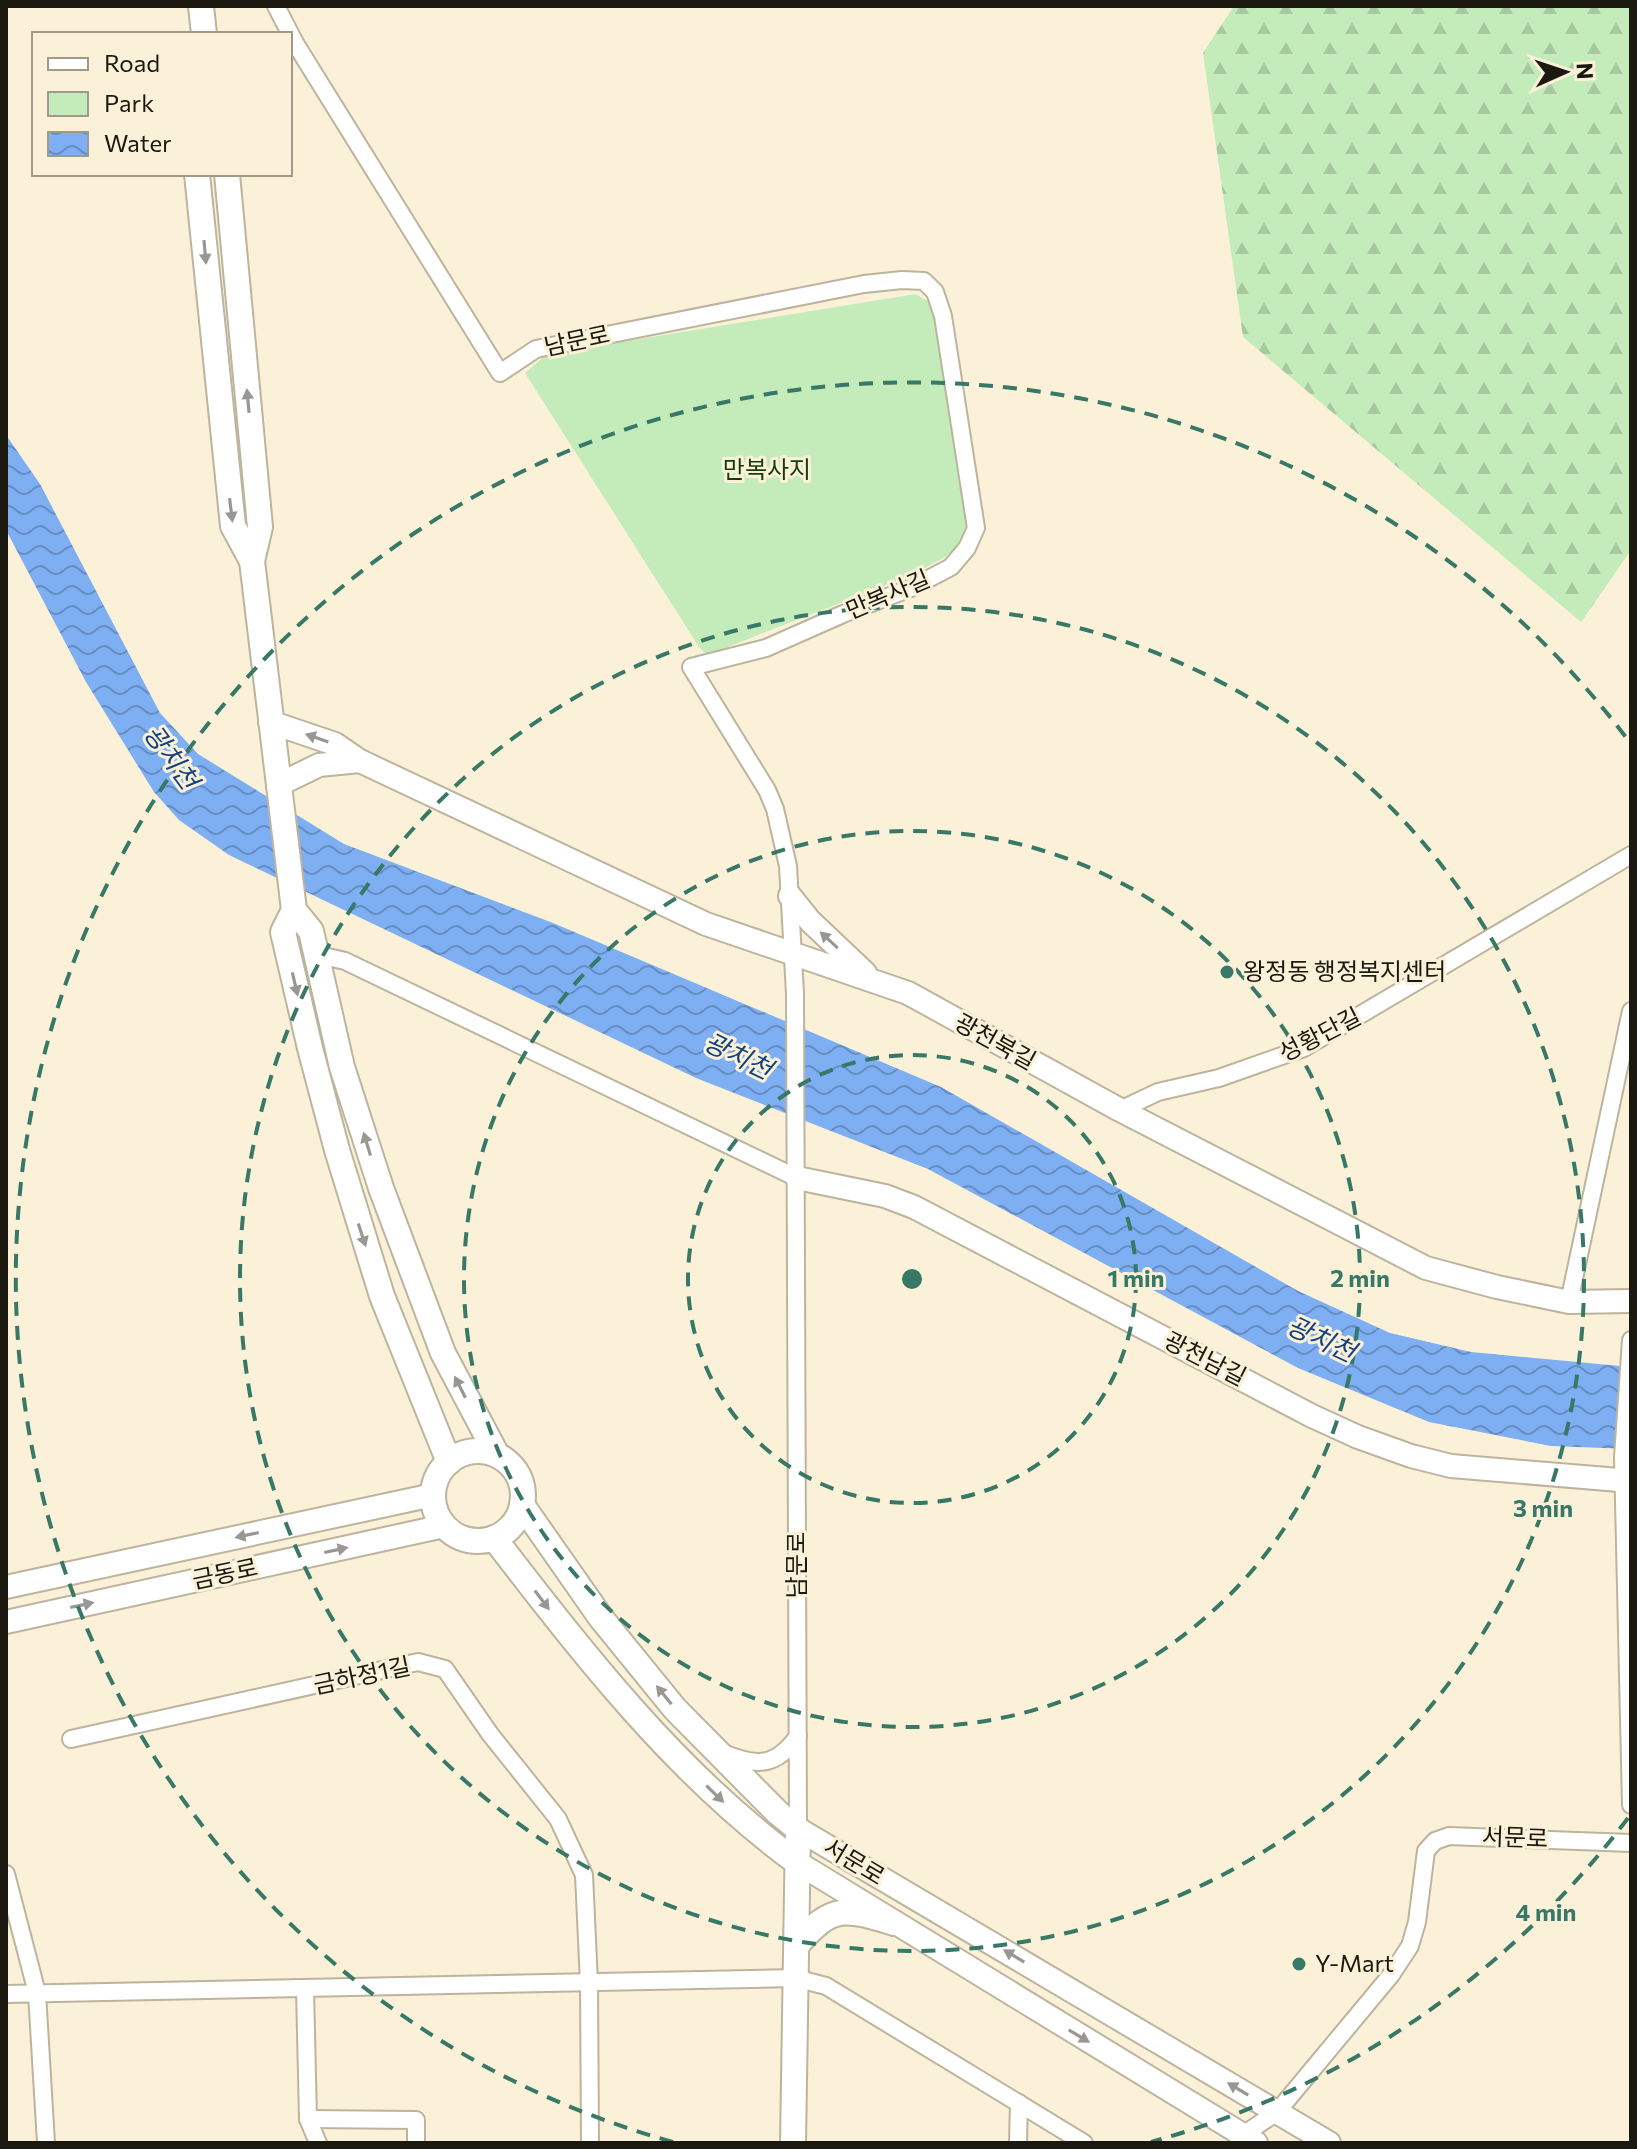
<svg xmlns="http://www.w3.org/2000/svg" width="1637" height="2149" viewBox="0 0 1637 2149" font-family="Commissioner,'Noto Sans KR',sans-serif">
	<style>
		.forest { fill: url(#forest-firs) }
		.park { fill: #c4ebba }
		.water { fill: url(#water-waves) }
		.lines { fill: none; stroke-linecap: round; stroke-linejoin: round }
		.street-casing { stroke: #bdb49d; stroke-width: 20 }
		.secondary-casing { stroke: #bdb49d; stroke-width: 26 }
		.primary-casing { stroke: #bdb49d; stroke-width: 28 }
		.street { stroke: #fff; stroke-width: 16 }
		.secondary { stroke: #fff; stroke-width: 22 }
		.primary { stroke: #fff; stroke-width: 24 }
		.oneway { fill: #989793 }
		.ring { fill: none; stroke: #387867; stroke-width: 4; stroke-dasharray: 14 10 }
		.poi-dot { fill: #387867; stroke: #fbf1d9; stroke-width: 3 }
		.labels { text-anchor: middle; stroke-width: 6; stroke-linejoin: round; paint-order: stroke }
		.street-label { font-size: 24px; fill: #1b180f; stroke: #fbf1d9 }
		.park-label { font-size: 24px; fill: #163c0c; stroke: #fbf1d9 }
		.poi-label { font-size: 24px; fill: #1b180f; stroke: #fbf1d9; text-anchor: start }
		.water-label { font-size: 26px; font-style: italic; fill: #14427f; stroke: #fbf1d9 }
		.centre { fill: #387867; stroke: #fbf1d9; stroke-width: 4 }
		.ring-label { font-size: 24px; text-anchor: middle; font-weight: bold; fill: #387867; stroke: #fbf1d9; stroke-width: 6; stroke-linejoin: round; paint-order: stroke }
	</style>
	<defs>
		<pattern id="forest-firs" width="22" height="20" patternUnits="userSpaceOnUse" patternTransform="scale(2)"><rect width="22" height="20" fill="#c4ebba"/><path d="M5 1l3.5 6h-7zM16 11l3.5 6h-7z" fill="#a8c99f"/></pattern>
		<pattern id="water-waves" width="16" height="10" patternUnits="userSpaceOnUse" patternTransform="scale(2)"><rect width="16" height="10" fill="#7eaff3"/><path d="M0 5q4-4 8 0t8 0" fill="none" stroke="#668dc3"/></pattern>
	</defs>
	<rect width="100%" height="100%" fill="#fbf1d9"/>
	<polygon class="forest" points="1234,6 1631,6 1631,550 1581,622 1243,337 1203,53"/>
	<polygon class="park" points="916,294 932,304 939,325 966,501 966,525 959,544 945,557 912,575 707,655 699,647 525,373 547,354"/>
	<polygon class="water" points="6,435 40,484 160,713 198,754 344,844 553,923 941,1087 1298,1291 1390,1333 1471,1352 1631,1367 1631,1449 1551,1446 1429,1422 1298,1368 928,1169 696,1078 229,855 179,820 154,792 86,682 6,530"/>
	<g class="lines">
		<defs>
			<g id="street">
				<polyline points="276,6 295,43 500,373 536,349 864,284 902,280 924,281 935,292 943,316 976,528 967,548 951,567 911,588 843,614 766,648 691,667 767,790 775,809 788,866 795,994 798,1829"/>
				<polyline points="316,957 328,957 345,961 797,1178"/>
				<polyline points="1120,1110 1158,1092 1219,1078 1304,1048 1631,855"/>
				<polyline points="1569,1302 1631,1011"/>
				<polyline points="1631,1340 1623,1457 1631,1805"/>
				<polyline points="71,1739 418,1662 445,1669 490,1734 558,1819 584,1875 589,1983 590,2143"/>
				<path d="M723,1753C757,1767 776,1767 798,1736"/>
				<polyline points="6,1874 37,1993 46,2143"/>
				<polyline points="305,1989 308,2119 318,2143"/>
				<polyline points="6,1994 795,1978 826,1986 1084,2143"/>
				<polyline points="308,2119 416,2120 416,2143"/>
				<polyline points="1018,2143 1019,2103"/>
				<polyline points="1238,2143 1243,2135 1277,2112 1391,1975 1410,1946 1417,1922 1426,1851 1435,1841 1449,1836 1631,1843"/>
			</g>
			<g id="secondary">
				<polyline points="270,722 335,744 360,761 706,924 908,993 1120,1110 1426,1268 1497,1287 1569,1302 1631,1301"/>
				<polyline points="278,785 319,765 360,761"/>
				<polyline points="790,896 810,921 865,973"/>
				<polyline points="797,1178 885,1196 914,1207 1312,1416 1358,1437 1411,1456 1451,1466 1631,1481"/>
				<polyline points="6,1587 433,1495"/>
				<polyline points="6,1622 444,1526"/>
				<polyline points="798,1829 1329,2143"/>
				<polyline points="798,1863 1256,2143"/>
			</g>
			<g id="primary">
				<polyline points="201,6 204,34"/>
				<polyline points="197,174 233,526 252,561"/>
				<polyline points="227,174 260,527 252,561 294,910 311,931 342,1067 381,1188 443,1353 497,1455"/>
				<polyline points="294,910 283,932 310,1048 337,1150 382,1296 449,1462"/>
				<circle cx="478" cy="1496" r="45"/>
				<polyline points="522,1505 601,1618 675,1709 778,1813 798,1829 793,2143"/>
				<path d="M494,1538C584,1655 677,1775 798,1863"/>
				<path d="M797,1945C832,1904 845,1908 894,1923"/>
			</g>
		</defs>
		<use href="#street" class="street-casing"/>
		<use href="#secondary" class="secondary-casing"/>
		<use href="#primary" class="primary-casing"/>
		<use href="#street" class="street"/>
		<use href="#secondary" class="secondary"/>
		<use href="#primary" class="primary"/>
	</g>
	<defs><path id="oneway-solid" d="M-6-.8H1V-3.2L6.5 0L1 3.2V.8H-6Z" transform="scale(2)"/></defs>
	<g class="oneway">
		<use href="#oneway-solid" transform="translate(205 252) rotate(85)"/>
		<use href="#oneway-solid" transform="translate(248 401) rotate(-95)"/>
		<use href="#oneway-solid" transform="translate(231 510) rotate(83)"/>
		<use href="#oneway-solid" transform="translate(317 738) rotate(-161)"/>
		<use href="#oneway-solid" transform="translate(829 940) rotate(-137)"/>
		<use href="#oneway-solid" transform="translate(295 984) rotate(77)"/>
		<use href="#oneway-solid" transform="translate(367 1144) rotate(-107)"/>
		<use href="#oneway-solid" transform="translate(362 1235) rotate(72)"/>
		<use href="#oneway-solid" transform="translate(460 1387) rotate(-117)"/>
		<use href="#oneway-solid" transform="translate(247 1535) rotate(168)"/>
		<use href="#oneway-solid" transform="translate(336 1550) rotate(-12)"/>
		<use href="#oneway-solid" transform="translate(542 1600) rotate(53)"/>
		<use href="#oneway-solid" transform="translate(82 1605) rotate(-12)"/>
		<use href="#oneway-solid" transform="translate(664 1695) rotate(-129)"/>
		<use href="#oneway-solid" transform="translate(715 1794) rotate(44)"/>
		<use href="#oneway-solid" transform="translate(1014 1956) rotate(-149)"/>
		<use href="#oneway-solid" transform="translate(1079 2036) rotate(31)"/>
		<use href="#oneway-solid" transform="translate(1238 2089) rotate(-149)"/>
	</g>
	<g class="ring">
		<circle cx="912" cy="1279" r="224"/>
		<circle cx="912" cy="1279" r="448"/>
		<circle cx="912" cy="1279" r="672"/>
		<path d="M1628 1818A896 896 0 0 1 1151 2142M673 2142A896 896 0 1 1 1628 740"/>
	</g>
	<g class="poi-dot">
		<circle cx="1227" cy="972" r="8"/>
		<circle cx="1299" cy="1964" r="8"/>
	</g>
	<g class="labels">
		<g class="street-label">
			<text transform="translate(577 341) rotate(-12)" y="8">남문로</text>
			<text transform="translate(888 595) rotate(-23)" y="8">만복사길</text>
			<text transform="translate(1320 1035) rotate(-27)" y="8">성황단길</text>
			<text transform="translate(995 1042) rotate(29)" y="8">광천북길</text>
			<text transform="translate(1205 1359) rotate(27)" y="8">광천남길</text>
			<text transform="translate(797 1565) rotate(-90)" y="8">남문로</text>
			<text transform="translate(225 1574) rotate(-12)" y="8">금동로</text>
			<text transform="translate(362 1676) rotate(-12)" y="8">금하정1길</text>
			<text transform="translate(1515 1838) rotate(2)" y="8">서문로</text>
			<text transform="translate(854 1862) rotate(31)" y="8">서문로</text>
		</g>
		<g class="park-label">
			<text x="767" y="478">만복사지</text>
		</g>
		<g class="poi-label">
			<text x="1243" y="980">왕정동 행정복지센터</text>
			<text x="1315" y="1972">Y-Mart</text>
		</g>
		<g class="water-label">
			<text transform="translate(171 757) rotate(54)" y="9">광치천</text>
			<text transform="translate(738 1056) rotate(26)" y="9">광치천</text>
			<text transform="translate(1321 1339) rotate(25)" y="9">광치천</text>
		</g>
	</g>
	<circle cx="912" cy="1279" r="12" class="centre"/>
	<g class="ring-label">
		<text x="1136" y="1287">1 min</text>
		<text x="1360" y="1287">2 min</text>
		<text x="1543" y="1517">3 min</text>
		<text x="1546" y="1921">4 min</text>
	</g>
	<rect width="1637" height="2149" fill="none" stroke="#1b180f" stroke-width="16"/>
	<rect x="32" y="32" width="260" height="144" fill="#fbf1d9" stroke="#a19a88" stroke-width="2"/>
	<rect x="48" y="58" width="40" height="12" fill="#ffffff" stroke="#a19a88" stroke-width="2"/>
	<text x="104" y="72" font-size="24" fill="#1b180f">Road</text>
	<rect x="48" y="92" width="40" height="24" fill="#c4ebba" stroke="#a19a88" stroke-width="2"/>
	<text x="104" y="112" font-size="24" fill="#1b180f">Park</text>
	<rect x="48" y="132" width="40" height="24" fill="url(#water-waves)" stroke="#a19a88" stroke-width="2"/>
	<text x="104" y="152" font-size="24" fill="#1b180f">Water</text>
	<g transform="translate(1565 72) rotate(87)" stroke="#fbf1d9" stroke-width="6" paint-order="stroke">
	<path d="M0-6L14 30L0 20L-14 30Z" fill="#1b180f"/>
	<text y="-12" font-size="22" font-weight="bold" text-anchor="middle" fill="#1b180f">N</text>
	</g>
</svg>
